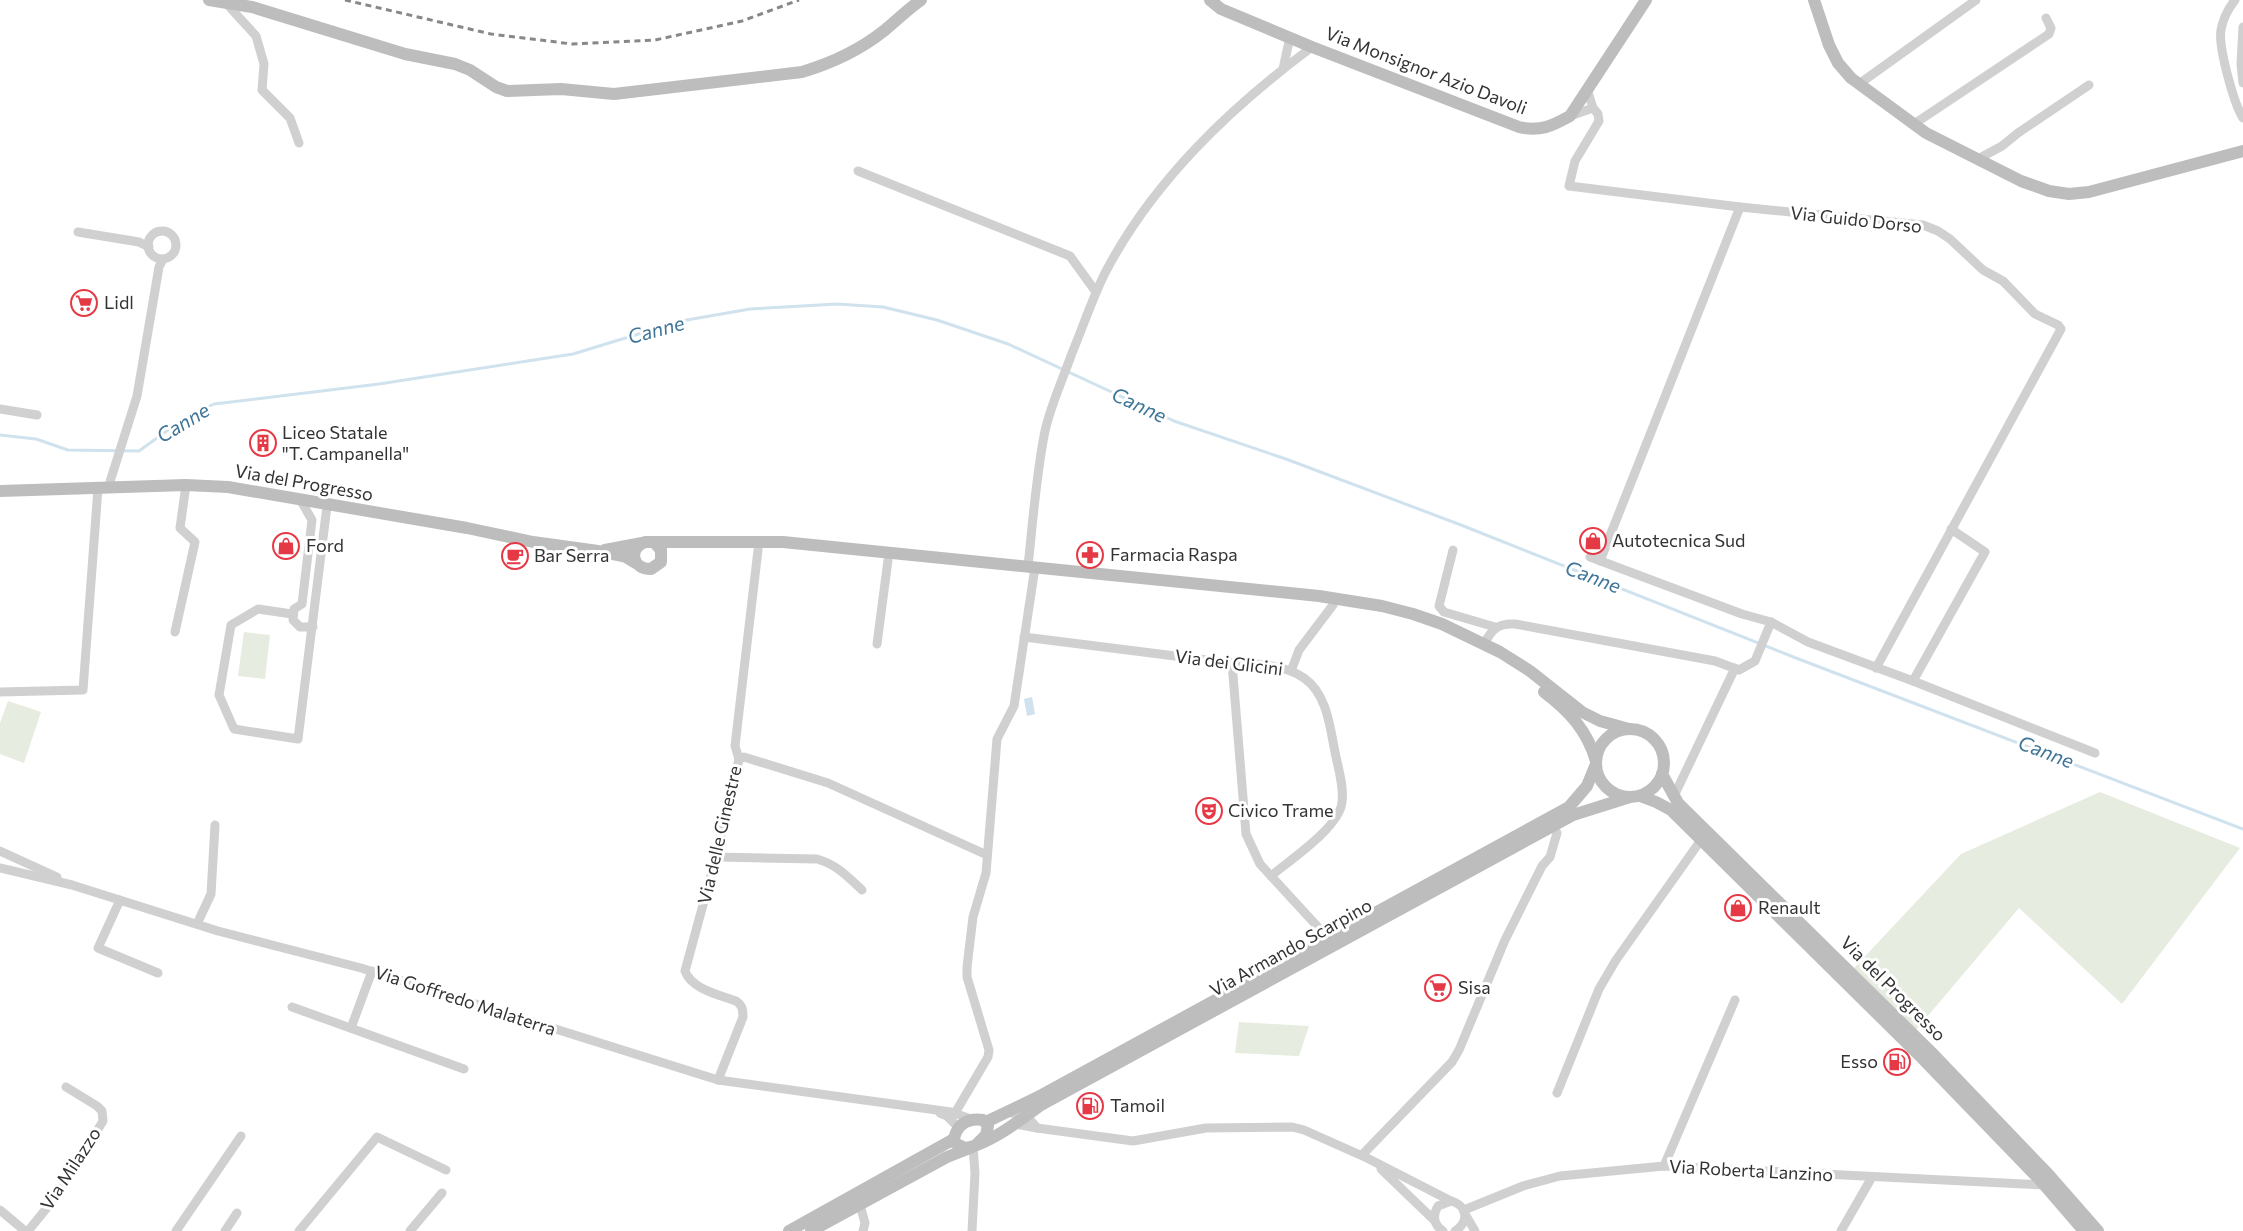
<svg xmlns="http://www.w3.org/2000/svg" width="2243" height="1231" viewBox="0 0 2243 1231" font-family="Commissioner,sans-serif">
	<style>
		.green { fill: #e6ecdf }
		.water { fill: #cfe2ee }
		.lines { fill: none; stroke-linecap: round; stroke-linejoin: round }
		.stream { stroke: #cfe2ee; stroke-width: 3 }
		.street { stroke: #d0d0d0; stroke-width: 9 }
		.secondary { stroke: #bdbdbd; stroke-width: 12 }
		.rail { stroke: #888; stroke-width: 3; stroke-dasharray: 6 4.5; stroke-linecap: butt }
		.labels { text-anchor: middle; stroke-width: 6; stroke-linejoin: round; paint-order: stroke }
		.street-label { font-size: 18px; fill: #333; stroke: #fff }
		.poi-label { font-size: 18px; fill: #333; stroke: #fff; text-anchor: start }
		.water-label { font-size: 20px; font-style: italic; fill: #3f7597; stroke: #fff }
	</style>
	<rect width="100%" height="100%" fill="#fff"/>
	<g class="green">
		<polygon points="244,632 270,635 265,679 238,676"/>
		<polygon points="8,701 41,712 24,763 0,754 0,723"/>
		<polygon points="2100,792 2240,848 2122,1004 2019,908 1916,1030 1854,968 1961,854"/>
		<polygon points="1239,1022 1309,1026 1299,1056 1235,1053"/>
	</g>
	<polygon class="water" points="1032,697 1035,714 1027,716 1024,699"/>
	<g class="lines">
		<polyline class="stream" points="0,435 36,439 68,450 139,451 186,417 214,404 379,384 573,354 681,321 750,309 837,304 883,307 937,320 1008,344 1174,421 1286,459 1461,525 1796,658 2243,829"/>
		<g class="street">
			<path d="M2235,0C2228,9 2223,18 2221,30C2218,47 2234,104 2243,118"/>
			<polyline points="225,2 256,36 264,64 262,90 290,118 299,143"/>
			<polyline points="2243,27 2241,64 2243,83"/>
			<polyline points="1283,69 1290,37"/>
			<polyline points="1859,84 1976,0"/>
			<polyline points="1593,108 1598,114 1599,121 1575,161 1569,186 1740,207 1923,225 1938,231 1950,239 1983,270 2003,281 2035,314 2058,325 2061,329 1876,668"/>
			<polyline points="1570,116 1593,108 1587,89"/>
			<polyline points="1914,124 2049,34 2051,28 2046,18"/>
			<polyline points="1978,159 2002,146 2018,133 2089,85"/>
			<polyline points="858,171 1070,256 1096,292"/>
			<circle cx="162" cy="245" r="14"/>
			<polyline points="78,232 139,242 149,247"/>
			<polyline points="0,409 37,415"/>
			<polyline points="108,488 137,396 159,267 163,259"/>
			<polyline points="301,501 312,520 302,604 294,609 293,620 300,627 313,627"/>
			<polyline points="1453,550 1439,606 1444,612 1495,627"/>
			<polyline points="1590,557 1742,614 1771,622 1808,642 1913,681 2095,753"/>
			<polyline points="1600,561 1740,207"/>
			<path d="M1028,566C1033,521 1036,475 1045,431C1051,404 1063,379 1072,353C1083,327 1092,299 1105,273C1153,181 1230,108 1312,47"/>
			<polyline points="292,614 258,609 231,625 219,695 234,729 298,739 327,506"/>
			<polyline points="175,632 195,542 180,528 186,485"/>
			<path d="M1024,637C1088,645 1151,653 1215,661C1244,665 1279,661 1304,678C1327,694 1330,727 1335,752C1338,768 1344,785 1342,802C1340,827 1290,860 1271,876"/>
			<polyline points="877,644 888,560"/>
			<path d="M1484,644C1492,629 1498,623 1515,624L1715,661L1739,670L1755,661L1771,622"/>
			<polyline points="1232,663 1246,834 1260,864 1328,938"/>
			<polyline points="1291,671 1299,650 1333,605"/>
			<polyline points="1913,681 1985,552 1951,529"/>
			<polyline points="0,692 83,690 98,488"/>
			<polyline points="739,759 744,757 828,783 987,855"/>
			<polyline points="1674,796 1735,668"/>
			<polyline points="0,851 57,877"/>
			<path d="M716,857L817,859C836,864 848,877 862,890"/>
			<polyline points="0,868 72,885 218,931 361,968 718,1080 951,1112 971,1119"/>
			<polyline points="120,900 98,948 158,973"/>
			<polyline points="197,924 211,894 215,825"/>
			<polyline points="292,1007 464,1069"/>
			<polyline points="351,1028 372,971"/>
			<path d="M718,1080L743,1017C743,1009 742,1005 736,1001C720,995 691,989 685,971L716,857L739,759L735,746L758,550"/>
			<polyline points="1557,1093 1599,989 1616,960 1701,840"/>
			<polyline points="1005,1112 1026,1115 1037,1128 1015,1124"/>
			<polyline points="940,1113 947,1116 958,1127"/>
			<polyline points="955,1113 988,1057 989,1050 967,977 967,967 973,917 986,873 997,739 1014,706 1034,574"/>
			<polyline points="1037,1128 1133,1141 1206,1128 1292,1127 1304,1130 1367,1158 1451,1201"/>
			<polyline points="1362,1155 1452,1062 1459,1050 1505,940 1542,866 1550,857 1557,833 1553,826"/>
			<polyline points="1664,1166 1735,1000"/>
			<polyline points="1381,1169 1434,1220"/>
			<polyline points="860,1205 865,1223 863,1231"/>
			<polyline points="0,1210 25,1231"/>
			<polyline points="1464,1210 1523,1186 1560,1176 1664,1166 2044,1185"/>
			<polyline points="1465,1214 1475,1231"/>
			<polyline points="28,1231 59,1193 103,1121 102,1111 97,1106 66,1087"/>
			<polyline points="176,1231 241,1136"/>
			<polyline points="225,1231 237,1213"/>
			<polyline points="299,1231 377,1137 446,1170"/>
			<polyline points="410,1231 442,1193"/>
			<polyline points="972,1231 975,1173 973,1147"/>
			<path d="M1443,1231C1434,1225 1432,1216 1438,1206L1451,1201C1467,1205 1470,1222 1455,1231"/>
			<polyline points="1841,1231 1872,1177"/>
		</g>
		<g class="secondary">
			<path d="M209,0L252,7L405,54L455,64L470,70L496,87L507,91L561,89L614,94L802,72C832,63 860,50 885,30C897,20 908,9 921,0"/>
			<path d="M1210,0L1221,9L1312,47L1519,127C1540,132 1552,126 1570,116L1646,0"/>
			<polyline points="1814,0 1829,45 1838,63 1851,78 1926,133 2021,181 2049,191 2069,194 2089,192 2243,151"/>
			<polyline points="0,491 186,485 228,487 467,528 533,542 598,551 626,557 636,563"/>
			<path d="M655,543L661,550V562L651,569C632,569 628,549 645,542H783L1319,596L1382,606L1413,614L1442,624L1500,652L1530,671L1582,712L1600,721L1629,729"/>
			<polyline points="605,550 642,543"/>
			<path d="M1544,692C1569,711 1587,730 1596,761"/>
			<circle cx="1630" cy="763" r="34"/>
			<polyline points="1662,774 1678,803 1930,1051 2048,1174 2098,1231"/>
			<polyline points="1640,796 1656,802 1671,810 1922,1058 2041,1181 2084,1231"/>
			<polyline points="986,1122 1038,1097 1569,807 1587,786 1596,764"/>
			<path d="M976,1145L986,1135L988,1126L983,1120C968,1118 957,1124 954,1139L955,1143L965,1148C988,1145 1022,1119 1041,1105L1573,815L1630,797"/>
			<polyline points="789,1231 954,1139"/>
			<polyline points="811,1231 947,1157 970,1148"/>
		</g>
		<polyline class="rail" points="345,0 491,34 572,44 655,40 742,21 799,0"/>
	</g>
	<defs>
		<symbol id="supermarket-ring" viewBox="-11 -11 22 22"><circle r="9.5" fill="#fff" stroke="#e63946" stroke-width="1.5"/><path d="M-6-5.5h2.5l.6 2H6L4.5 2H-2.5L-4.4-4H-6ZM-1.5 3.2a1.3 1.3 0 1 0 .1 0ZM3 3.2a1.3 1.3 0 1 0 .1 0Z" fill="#e63946"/></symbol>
		<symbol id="building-ring" viewBox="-11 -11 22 22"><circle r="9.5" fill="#fff" stroke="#e63946" stroke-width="1.5"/><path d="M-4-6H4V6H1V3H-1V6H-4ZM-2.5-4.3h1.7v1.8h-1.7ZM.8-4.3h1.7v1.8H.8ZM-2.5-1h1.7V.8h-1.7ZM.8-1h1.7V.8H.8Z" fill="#e63946"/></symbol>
		<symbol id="shop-ring" viewBox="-11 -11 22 22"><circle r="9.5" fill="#fff" stroke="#e63946" stroke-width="1.5"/><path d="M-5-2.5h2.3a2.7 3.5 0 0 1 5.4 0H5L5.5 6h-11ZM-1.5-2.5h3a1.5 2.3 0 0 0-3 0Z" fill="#e63946"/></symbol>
		<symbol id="pharmacy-ring" viewBox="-11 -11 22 22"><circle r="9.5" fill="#fff" stroke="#e63946" stroke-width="1.5"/><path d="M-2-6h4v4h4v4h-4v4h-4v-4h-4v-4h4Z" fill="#e63946"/></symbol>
		<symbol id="cafe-ring" viewBox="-11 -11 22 22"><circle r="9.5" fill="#fff" stroke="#e63946" stroke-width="1.5"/><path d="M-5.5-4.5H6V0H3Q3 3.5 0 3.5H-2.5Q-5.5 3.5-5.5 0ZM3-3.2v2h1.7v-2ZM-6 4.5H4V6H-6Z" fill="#e63946"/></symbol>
		<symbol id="theatre-ring" viewBox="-11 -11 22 22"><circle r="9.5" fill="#fff" stroke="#e63946" stroke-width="1.5"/><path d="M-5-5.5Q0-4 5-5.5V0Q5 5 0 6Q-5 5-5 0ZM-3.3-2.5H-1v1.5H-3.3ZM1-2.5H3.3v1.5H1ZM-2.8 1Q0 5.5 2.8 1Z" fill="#e63946"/></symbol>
		<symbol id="fuel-ring" viewBox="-11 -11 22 22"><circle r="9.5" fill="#fff" stroke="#e63946" stroke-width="1.5"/><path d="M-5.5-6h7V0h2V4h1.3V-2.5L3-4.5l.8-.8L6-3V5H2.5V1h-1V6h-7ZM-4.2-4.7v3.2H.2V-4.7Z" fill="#e63946"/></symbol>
	</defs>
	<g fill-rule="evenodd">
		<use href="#supermarket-ring" x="69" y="288" width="30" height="30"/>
		<use href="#building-ring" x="248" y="428" width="30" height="30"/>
		<use href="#shop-ring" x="1578" y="526" width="30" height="30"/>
		<use href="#shop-ring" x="271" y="531" width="30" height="30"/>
		<use href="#pharmacy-ring" x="1075" y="540" width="30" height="30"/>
		<use href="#cafe-ring" x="500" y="541" width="30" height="30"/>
		<use href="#theatre-ring" x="1194" y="796" width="30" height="30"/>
		<use href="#shop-ring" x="1723" y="893" width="30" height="30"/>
		<use href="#supermarket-ring" x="1423" y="973" width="30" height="30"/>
		<use href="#fuel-ring" x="1882" y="1047" width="30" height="30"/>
		<use href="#fuel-ring" x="1075" y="1091" width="30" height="30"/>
	</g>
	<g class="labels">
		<g class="street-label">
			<text transform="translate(1426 71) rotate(21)" y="6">Via Monsignor Azio Davoli</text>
			<text transform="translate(1856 220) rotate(6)" y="6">Via Guido Dorso</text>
			<text transform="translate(304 483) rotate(10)" y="6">Via del Progresso</text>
			<text transform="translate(1229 663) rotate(7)" y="6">Via dei Glicini</text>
			<text transform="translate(720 835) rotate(-77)" y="6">Via delle Ginestre</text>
			<text transform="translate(1291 948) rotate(-29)" y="6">Via Armando Scarpino</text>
			<text transform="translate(1893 989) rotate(45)" y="6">Via del Progresso</text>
			<text transform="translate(465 1001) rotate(18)" y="6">Via Goffredo Malaterra</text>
			<text transform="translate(71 1169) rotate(-57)" y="6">Via Milazzo</text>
			<text transform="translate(1751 1171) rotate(3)" y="6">Via Roberta Lanzino</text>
		</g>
		<g class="poi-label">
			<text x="104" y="309">Lidl</text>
			<text x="282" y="439">Liceo Statale<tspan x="282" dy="21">"T. Campanella"</tspan></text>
			<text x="1612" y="547">Autotecnica Sud</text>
			<text x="306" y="552">Ford</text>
			<text x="1110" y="561">Farmacia Raspa</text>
			<text x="534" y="562">Bar Serra</text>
			<text x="1228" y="817">Civico Trame</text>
			<text x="1758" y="914">Renault</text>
			<text x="1458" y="994">Sisa</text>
			<text x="1878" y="1068" text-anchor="end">Esso</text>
			<text x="1110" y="1112">Tamoil</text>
		</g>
		<g class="water-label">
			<text transform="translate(656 330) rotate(-15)" y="7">Canne</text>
			<text transform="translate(1139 405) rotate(25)" y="7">Canne</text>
			<text transform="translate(183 423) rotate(-31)" y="7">Canne</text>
			<text transform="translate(1593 577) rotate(21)" y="7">Canne</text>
			<text transform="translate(2046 752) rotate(21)" y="7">Canne</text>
		</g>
	</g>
</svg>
